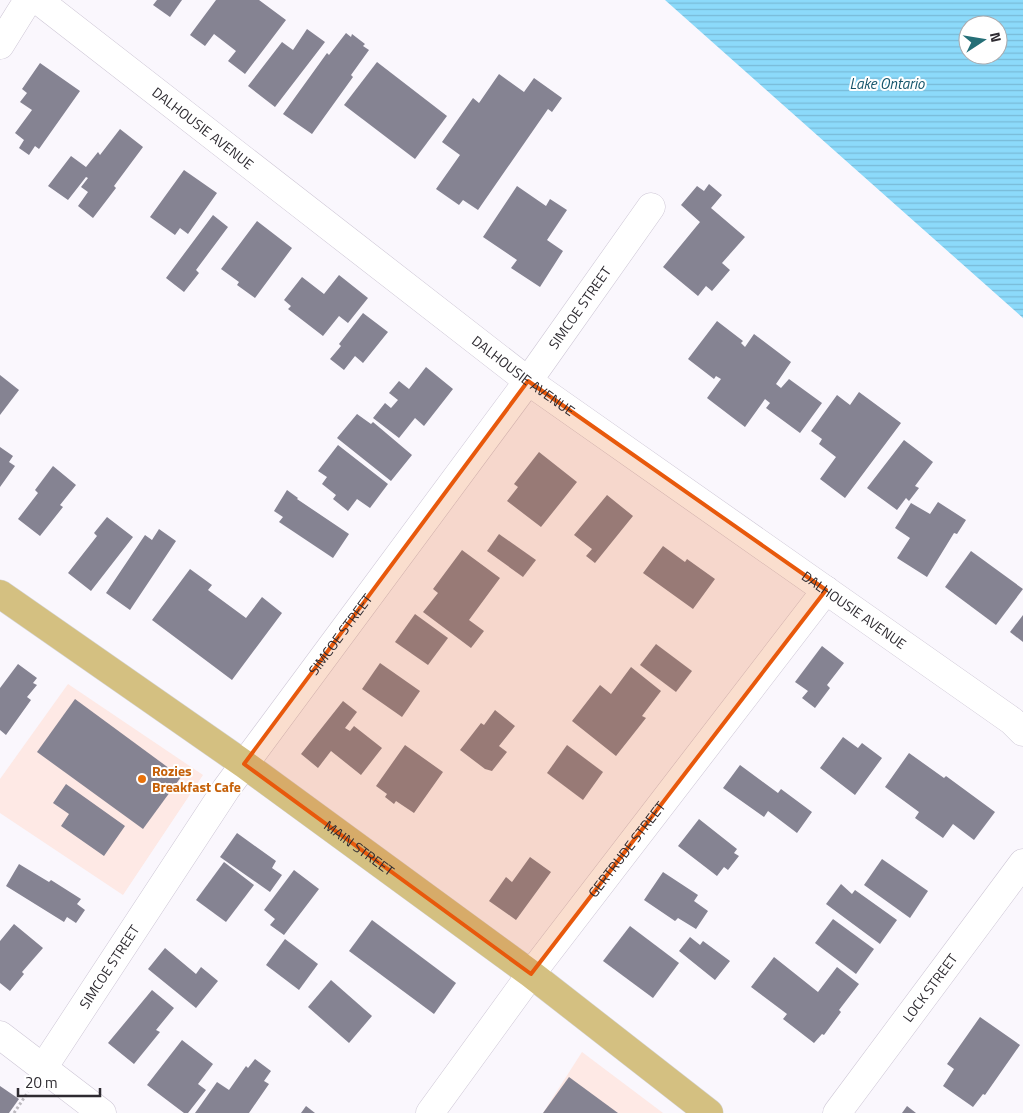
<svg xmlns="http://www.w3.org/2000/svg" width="1023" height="1113" viewBox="0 0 1023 1113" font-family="'Titillium Web',sans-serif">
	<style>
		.commercial { fill: #fee9e5 }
		.water { fill: url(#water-rules); fill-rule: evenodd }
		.building { fill: #858392 }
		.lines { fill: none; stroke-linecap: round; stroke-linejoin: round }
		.minor-casing { stroke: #cdc6d5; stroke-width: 29 }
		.major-casing { stroke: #d5d5d6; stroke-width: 29 }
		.path { stroke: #bcb9bf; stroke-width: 3; stroke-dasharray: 2.5 2.5; stroke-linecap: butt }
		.minor { stroke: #fff; stroke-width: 28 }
		.major { stroke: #d4c081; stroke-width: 28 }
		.marked { fill: #e8590c; fill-opacity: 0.2; stroke: #e8590c; stroke-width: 4; stroke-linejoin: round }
		.food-dot { fill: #e8710a; stroke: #fff; stroke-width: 2 }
		.labels { text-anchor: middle; stroke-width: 4; stroke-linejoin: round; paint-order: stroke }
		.street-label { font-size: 14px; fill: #2e2b31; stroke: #fff }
		.food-label { font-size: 14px; font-weight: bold; fill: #c56008; stroke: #fff; text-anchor: start }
		.water-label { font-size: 15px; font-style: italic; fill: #14546a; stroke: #fff }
	</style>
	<defs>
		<pattern id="water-rules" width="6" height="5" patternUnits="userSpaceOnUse" patternTransform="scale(1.25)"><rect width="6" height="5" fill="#8cdafa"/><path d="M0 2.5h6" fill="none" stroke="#79bbd7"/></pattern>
	</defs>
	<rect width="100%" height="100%" fill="#faf7fd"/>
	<g class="commercial">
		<polygon points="68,684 203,775 123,895 0,813 0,779"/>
		<polygon points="582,1052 663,1113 543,1113"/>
	</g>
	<path class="water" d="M665,0H1023V318ZM968,25H998V55H968Z"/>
	<g class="building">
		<polygon points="157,0 182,0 170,17 153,5"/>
		<polygon points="216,0 259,0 286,20 245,74 228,61 236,51 214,34 205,46 190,35"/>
		<polygon points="307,29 325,42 275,107 248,86 282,42 293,50"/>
		<polygon points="346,33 351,37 352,34 365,44 363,46 369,50 351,75 353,77 312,134 283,114 327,53 329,55"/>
		<polygon points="377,62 447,116 415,159 344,105"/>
		<polygon points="40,63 80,91 39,149 35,146 29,155 19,148 24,140 15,133 32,110 20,102 27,93 22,89"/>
		<polygon points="499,74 524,92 534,78 562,98 552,112 548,109 478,210 463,200 459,205 436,189 460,155 442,142 473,98 479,103"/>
		<polygon points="120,129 143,147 114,186 116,188 93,218 78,206 88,192 81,187 88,178 86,177 68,200 48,186 71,156 86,167 98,152 100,155"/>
		<polygon points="184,170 217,193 188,234 180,228 175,235 150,217"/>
		<polygon points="709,184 722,195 711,208 745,237 722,263 730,270 712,291 706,286 698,296 663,267 700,222 681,205 697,186 704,191"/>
		<polygon points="517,186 546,206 550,199 567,210 547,240 563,251 540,287 511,268 517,260 483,237"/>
		<polygon points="213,215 228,227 196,270 199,273 184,292 166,278"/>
		<polygon points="257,221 292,248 255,298 237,285 239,282 221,269"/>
		<polygon points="339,275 368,298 348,323 339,316 323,336 288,309 291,306 284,300 302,277 324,294"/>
		<polygon points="363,313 388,332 363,363 355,356 344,370 330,359 341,346 339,344"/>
		<polygon points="717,321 743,341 741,343 745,347 754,334 791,362 776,384 781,388 789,379 822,403 800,433 766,408 770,403 765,399 745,427 707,398 721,379 716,376 714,379 688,359"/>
		<polygon points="426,367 453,389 424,426 415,418 399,438 373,418 385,403 391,408 398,400 389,393 399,381 409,389"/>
		<polygon points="0,375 19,390 0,415"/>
		<polygon points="859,392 901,423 845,498 820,479 836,457 819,444 822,439 811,431 837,395 850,405"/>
		<polygon points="357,414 371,424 373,422 412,455 391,481 337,438"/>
		<polygon points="904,440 933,462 915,486 919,488 909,501 906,498 897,510 867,488"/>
		<polygon points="338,445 388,484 370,508 357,499 348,511 333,499 336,495 322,484 327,477 318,471"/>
		<polygon points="0,447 13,456 9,462 15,466 0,487"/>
		<polygon points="539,452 577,482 541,527 507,501 518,487 514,484"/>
		<polygon points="53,466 76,485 60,505 63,507 40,536 18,519 38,493 35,490"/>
		<polygon points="287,490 298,498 297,499 349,534 333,558 279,522 283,517 274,511"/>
		<polygon points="607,495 633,516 595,563 586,556 592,549 574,535"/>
		<polygon points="938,502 966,520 957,534 954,533 927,577 897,558 910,538 895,528 911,503 930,514"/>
		<polygon points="107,517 133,537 91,591 68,573 97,536 94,533"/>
		<polygon points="159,529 176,541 130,610 106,593 145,535 152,540"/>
		<polygon points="499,534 536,560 523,577 487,551"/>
		<polygon points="663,546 685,562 687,559 715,579 693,609 643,573"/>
		<polygon points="462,550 500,578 469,620 484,631 471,648 423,612 438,593 433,589"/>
		<polygon points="971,551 1023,589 996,625 945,587"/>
		<polygon points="190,569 212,585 208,590 246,618 262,597 282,613 232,680 152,620"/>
		<polygon points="415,614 448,638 428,665 395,642"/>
		<polygon points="1023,615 1023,642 1010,632"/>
		<polygon points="656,644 692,671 676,692 640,665"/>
		<polygon points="822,646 844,663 827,685 830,688 815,708 802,698 808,691 795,682"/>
		<polygon points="380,663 420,691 402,717 362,689"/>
		<polygon points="18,664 37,678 33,683 37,685 27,697 31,700 6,735 0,730 0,688"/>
		<polygon points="631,667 661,691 642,716 646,718 616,756 572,721 600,685 611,694"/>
		<polygon points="75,699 181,777 143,829 37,752"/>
		<polygon points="343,701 357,712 345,728 350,731 354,726 382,748 361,775 331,751 318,768 301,754"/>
		<polygon points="495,710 515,726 499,746 507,752 492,771 485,769 460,750 481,723 484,725"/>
		<polygon points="843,737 858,748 862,743 882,758 855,795 820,768"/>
		<polygon points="405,745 443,772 414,813 396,801 394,804 385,797 387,794 376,786"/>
		<polygon points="567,745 603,772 583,800 547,773"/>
		<polygon points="909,753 944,778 946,776 995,812 974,840 953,824 943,838 915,818 919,812 885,787"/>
		<polygon points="740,765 778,793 781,789 812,812 797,833 768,811 764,817 723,788"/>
		<polygon points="66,784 125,826 104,856 61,826 69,814 53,803"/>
		<polygon points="699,819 737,849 734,853 739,856 728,870 724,867 717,876 678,846"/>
		<polygon points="237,833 276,861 272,868 282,875 270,892 220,857"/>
		<polygon points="530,857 551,872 516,920 489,901 506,877 512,882"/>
		<polygon points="882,859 928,891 910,918 864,885"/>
		<polygon points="224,862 254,885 226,922 196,900"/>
		<polygon points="19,864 49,882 51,880 81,899 77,904 85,910 76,923 67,917 64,922 6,886"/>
		<polygon points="294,870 319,889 284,935 270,925 275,919 264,910"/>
		<polygon points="663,872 698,895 694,901 708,911 696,929 678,918 675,921 644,900"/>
		<polygon points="841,884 852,894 855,890 897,920 880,944 826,904"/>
		<polygon points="833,919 874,949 856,974 815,943"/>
		<polygon points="372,920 456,983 434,1014 349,951"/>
		<polygon points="14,924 43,948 22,972 24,974 10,991 0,983 0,941"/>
		<polygon points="630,926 679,963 653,998 603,961"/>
		<polygon points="690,937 700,945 703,941 730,961 715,980 679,951"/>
		<polygon points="285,939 318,964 299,990 266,965"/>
		<polygon points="165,948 196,974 201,967 218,981 196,1008 148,969"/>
		<polygon points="774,957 818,992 837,967 859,984 839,1010 841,1012 824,1035 822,1034 814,1043 783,1019 787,1014 751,987"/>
		<polygon points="331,980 372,1016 349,1043 308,1007"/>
		<polygon points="152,990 174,1008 156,1030 160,1032 134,1064 108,1043"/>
		<polygon points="980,1017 1020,1045 985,1095 983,1094 973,1107 943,1086 954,1069 947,1064"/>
		<polygon points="182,1040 213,1064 198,1084 206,1090 188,1113 184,1113 147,1085"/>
		<polygon points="255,1059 271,1071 264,1081 269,1084 249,1113 195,1113 217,1082 229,1090 246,1066 248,1068"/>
		<polygon points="569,1077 618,1113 543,1113"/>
		<polygon points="0,1086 19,1099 9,1113 0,1113"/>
		<polygon points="306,1106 315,1113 301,1113"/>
		<polygon points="907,1106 916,1113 902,1113"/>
	</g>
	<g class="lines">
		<defs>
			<g id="minor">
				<path id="s1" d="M38,0L528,381L1012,721L1023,732"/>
				<polyline points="0,45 28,0"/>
				<polyline points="0,1035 102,1113"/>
				<path id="s2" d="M43,1068L226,789L528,381L651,207"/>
				<path id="s3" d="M430,1113L531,974L826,590"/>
				<path id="s4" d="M837,1113L1023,863"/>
			</g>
			<g id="major">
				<path id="s5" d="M0,594L244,764L531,974L709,1113"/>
			</g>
		</defs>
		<use href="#minor" class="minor-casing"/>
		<use href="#major" class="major-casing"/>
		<polyline class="path" points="14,1113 28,1092"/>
		<use href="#minor" class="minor"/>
		<use href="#major" class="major"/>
	</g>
	<path class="marked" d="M528,381L826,590L531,974L244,764Z"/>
	<circle class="food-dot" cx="142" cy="779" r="5"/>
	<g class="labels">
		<g class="street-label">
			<text dy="5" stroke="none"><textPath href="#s1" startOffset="209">DALHOUSIE AVENUE</textPath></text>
			<text dy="5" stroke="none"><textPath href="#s2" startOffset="931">SIMCOE STREET</textPath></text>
			<text dy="5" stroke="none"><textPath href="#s1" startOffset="614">DALHOUSIE AVENUE</textPath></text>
			<text dy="5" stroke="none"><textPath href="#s1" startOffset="1019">DALHOUSIE AVENUE</textPath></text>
			<text dy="5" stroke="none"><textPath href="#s2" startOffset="526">SIMCOE STREET</textPath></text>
			<text dy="5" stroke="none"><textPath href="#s5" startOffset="440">MAIN STREET</textPath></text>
			<text dy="5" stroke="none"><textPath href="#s3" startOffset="329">GERTRUDE STREET</textPath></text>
			<text dy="5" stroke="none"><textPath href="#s2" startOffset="121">SIMCOE STREET</textPath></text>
			<text dy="5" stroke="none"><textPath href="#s4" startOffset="156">LOCK STREET</textPath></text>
		</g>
		<g class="food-label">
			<text x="152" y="776">Rozies<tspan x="152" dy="16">Breakfast Cafe</tspan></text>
		</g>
		<g class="water-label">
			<text x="887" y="89">Lake Ontario</text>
		</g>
	</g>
	<g transform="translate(983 40) rotate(78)"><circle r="24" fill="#ffffff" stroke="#abaaad"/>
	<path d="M0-4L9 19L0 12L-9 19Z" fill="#256f77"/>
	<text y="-8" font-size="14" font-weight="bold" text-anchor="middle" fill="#2e2b31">N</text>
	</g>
	<path d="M18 1088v8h82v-8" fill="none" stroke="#2e2b31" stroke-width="2.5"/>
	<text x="25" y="1088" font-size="15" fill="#2e2b31" stroke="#ffffff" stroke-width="4" paint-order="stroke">20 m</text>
</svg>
